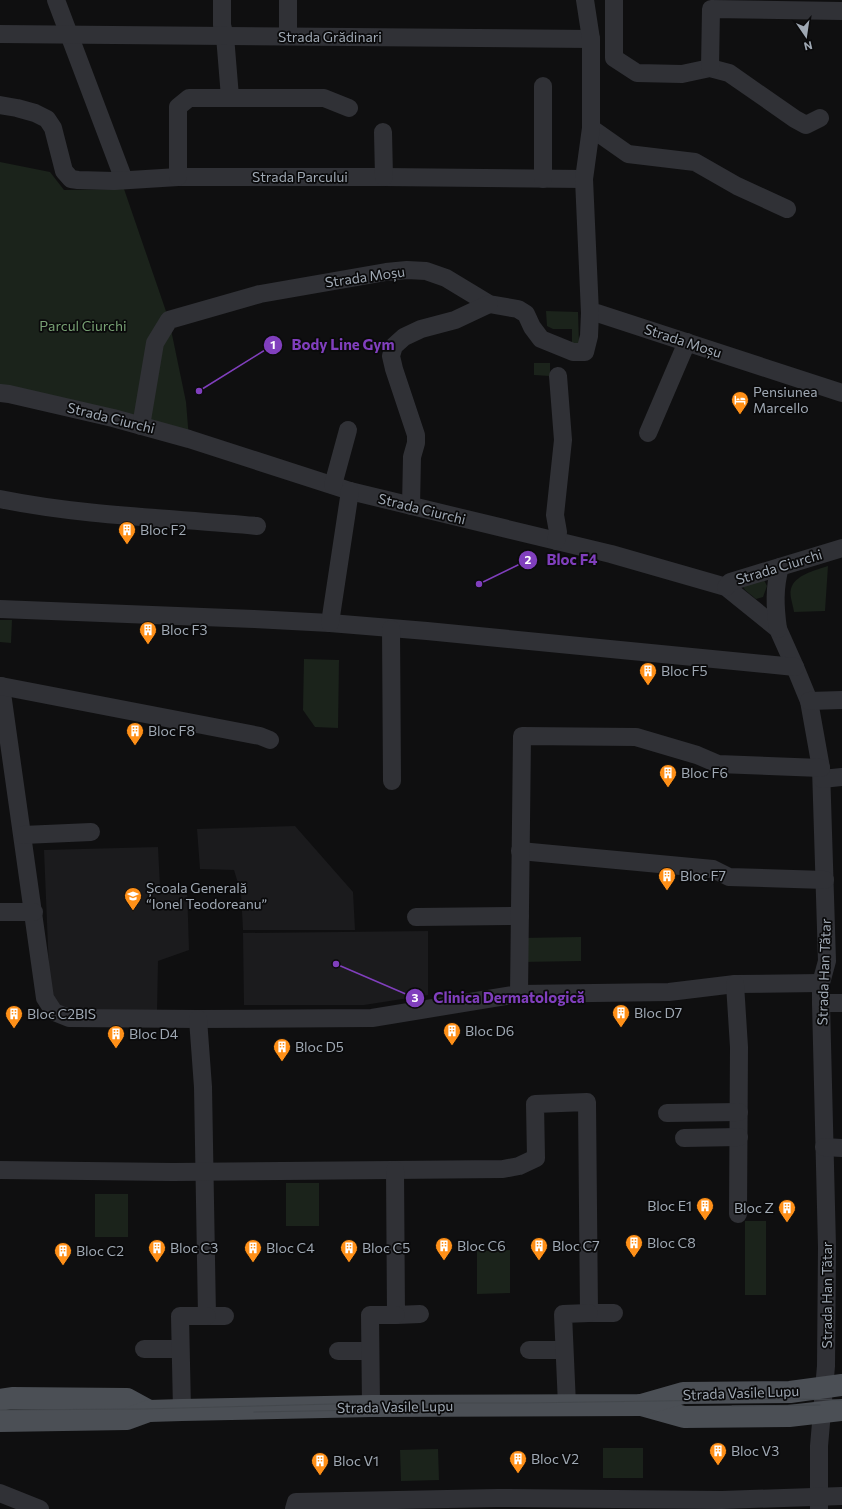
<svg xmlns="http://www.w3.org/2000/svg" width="842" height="1509" viewBox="0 0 842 1509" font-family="Commissioner,sans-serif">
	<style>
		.built { fill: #1b1b1d }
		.green { fill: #1b231b }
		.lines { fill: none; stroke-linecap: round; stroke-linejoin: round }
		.minor { stroke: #303136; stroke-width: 18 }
		.major { stroke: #4b4f55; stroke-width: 22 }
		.tram { stroke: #44484d; stroke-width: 1 }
		.labels { text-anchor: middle; stroke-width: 3.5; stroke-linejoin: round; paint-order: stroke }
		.street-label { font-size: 14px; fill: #9fa8b3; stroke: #0a0a0b }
		.park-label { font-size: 14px; fill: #77a073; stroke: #0a0a0b }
		.poi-label { font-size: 14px; fill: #9fa8b3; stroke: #0a0a0b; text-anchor: start }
		.leader { fill: none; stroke: #803fbd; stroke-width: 1.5 }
		.callout-dot { fill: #803fbd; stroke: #0a0a0b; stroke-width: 1.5 }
		.mark-label { font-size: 12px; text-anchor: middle; font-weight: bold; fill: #fff }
		.callout-label { font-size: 15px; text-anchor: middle; font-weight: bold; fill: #803fbd; stroke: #0a0a0b; stroke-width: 3.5; stroke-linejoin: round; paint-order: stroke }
	</style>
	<rect width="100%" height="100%" fill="#0f0f10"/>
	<g class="built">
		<polygon points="295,826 353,892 355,930 243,930 241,893 234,870 200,869 197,829"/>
		<polygon points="158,847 160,887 187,887 189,950 158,961 157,1013 71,1013 58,1006 50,995 44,850"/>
		<polygon points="428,931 428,995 364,1005 244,1005 243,933"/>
	</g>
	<g class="green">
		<polygon points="0,162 50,172 64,190 124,189 169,320 186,402 189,439 0,393"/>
		<polygon points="546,311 578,312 579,344 572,344 572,329 553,329 547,326"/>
		<polygon points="534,363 550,363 550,376 534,375"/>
		<path d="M828,566L825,611L794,612C793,604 788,593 792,586C798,574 816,570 828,566Z"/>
		<polygon points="763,578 767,586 763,597 756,599 745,590 742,584"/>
		<polygon points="0,620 12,620 11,643 0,642"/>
		<polygon points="304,659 339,660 338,728 315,727 303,710"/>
		<polygon points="581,937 581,961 521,962 520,938"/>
		<rect x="286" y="1183" width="33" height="43"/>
		<rect x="95" y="1194" width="33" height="43"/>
		<rect x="745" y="1221" width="21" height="74"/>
		<polygon points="510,1250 510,1293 477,1294 477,1251"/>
		<rect x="603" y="1448" width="40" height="30"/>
		<polygon points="438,1449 439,1480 401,1481 400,1450"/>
	</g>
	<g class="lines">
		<g class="minor">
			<polyline points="56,0 124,180"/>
			<polyline points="222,0 222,25 225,36 230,97"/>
			<polyline points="614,0 614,58 637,73 682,74 710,68 729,73 795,119 806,125 820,118"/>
			<polyline points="0,34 591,39"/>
			<polyline points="288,36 288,0"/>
			<polyline points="710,68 711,9 842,11"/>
			<polyline points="0,105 17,108 35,113 47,119 53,128 64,171 71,179 78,180 114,181 178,177 384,177 584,179"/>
			<polyline points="591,128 628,154 695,162 737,186 787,209"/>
			<polyline points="383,132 384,177"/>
			<polyline points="178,177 178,107 189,98 324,98 349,108"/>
			<polyline points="543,179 543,86"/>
			<polyline points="590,313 597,313 842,393"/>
			<polyline points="0,393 9,394 113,418 189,439 350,491 611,554 726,587 778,629 795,667 809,701 821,768 827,961 821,983 821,1003 827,1247 826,1366 819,1446 819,1509"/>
			<polyline points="141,426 155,343 169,320 260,294 386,272 407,270 426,271 446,278 489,304 518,309 526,314 532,327 541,339 573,352 585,352 589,336 590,313 584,179 591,128 591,39 585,0"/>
			<polyline points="648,433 687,342"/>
			<polyline points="333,485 348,430"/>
			<path d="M0,499C84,516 171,518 257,526"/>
			<polyline points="411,506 412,457 416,443 416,435 394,369 391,356 394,346 404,337 421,329 455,320 489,304"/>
			<polyline points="556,541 558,532 555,515 563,440 558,376"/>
			<polyline points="726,587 730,582 842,548"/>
			<polyline points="0,609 254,619 330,623 427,631 795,667"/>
			<polyline points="330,623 350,491"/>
			<polyline points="391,629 392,781"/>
			<path d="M778,629C775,607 774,588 780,567"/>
			<polyline points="0,686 1,686 45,998 54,1012 69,1018 198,1019 372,1018 519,994 669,992 735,984 821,983"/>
			<polyline points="1,686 260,736 270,740"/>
			<polyline points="809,701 842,700"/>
			<polyline points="822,779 842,777"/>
			<polyline points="23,835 91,832"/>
			<polyline points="520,851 713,869 729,877 825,880"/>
			<polyline points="0,912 34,912"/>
			<polyline points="416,917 520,916"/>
			<polyline points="735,984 739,1047 738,1214"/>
			<polyline points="519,994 522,736 636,737 697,755 718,764 821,768"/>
			<polyline points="821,1003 842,1003"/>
			<polyline points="198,1019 203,1087 207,1316 225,1316"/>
			<polyline points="667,1113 739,1112"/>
			<polyline points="684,1138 739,1137"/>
			<polyline points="824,1147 842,1148"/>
			<polyline points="0,1170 173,1172 503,1169 519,1166 536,1158 535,1104 587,1102 589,1313 614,1313"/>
			<polyline points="395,1170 396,1315 420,1314"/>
			<polyline points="144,1349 180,1349"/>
			<polyline points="529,1350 564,1350"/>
			<polyline points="338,1351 370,1351"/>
			<polyline points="567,1405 563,1314 589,1313"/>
			<polyline points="371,1406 370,1315 396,1315"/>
			<polyline points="182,1410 180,1316 207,1316"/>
			<polyline points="0,1493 40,1509"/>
			<polyline points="294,1509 296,1502 497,1498 722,1500 842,1496"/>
		</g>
		<g class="major">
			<polyline points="0,1400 12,1398 127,1399 149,1411"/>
			<polyline points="641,1405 684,1417 789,1416 842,1410"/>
			<polyline points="0,1421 127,1419 149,1411 182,1410 371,1406 641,1405 683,1393 790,1392 842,1385"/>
		</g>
		<g class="tram">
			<polyline points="732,1406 820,1405"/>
			<polyline points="0,1410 144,1409 371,1403 524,1403 790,1399 842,1400"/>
			<polyline points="254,1412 418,1409"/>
		</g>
	</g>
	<defs>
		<symbol id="hotel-pin" viewBox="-11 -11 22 30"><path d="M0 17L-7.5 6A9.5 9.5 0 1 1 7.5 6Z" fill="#ff9018" stroke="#0a0a0b"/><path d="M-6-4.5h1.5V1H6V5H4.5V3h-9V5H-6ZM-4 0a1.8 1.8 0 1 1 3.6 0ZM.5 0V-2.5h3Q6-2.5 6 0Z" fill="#fff"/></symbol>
		<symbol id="building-pin" viewBox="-11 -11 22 30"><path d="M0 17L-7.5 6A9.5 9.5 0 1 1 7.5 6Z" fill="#ff9018" stroke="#0a0a0b"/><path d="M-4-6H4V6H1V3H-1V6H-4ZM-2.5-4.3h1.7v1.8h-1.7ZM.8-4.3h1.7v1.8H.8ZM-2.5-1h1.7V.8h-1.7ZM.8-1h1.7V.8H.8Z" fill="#fff"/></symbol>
		<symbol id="school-pin" viewBox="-11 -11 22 30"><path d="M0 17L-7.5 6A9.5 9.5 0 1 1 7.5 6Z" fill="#ff9018" stroke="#0a0a0b"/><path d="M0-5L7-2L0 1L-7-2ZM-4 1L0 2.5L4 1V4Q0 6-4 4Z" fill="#fff"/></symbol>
	</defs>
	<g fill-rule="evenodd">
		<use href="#hotel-pin" x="730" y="390" width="20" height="27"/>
		<use href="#building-pin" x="117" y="520" width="20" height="27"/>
		<use href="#building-pin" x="138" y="620" width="20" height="27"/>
		<use href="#building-pin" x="638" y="661" width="20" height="27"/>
		<use href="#building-pin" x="125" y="721" width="20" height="27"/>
		<use href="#building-pin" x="658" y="763" width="20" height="27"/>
		<use href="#building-pin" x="657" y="866" width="20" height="27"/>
		<use href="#school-pin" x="123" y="886" width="20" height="27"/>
		<use href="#building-pin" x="611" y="1003" width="20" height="27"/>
		<use href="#building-pin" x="4" y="1004" width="20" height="27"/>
		<use href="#building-pin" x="442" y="1021" width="20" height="27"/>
		<use href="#building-pin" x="106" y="1024" width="20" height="27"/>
		<use href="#building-pin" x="272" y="1037" width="20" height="27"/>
		<use href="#building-pin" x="695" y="1196" width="20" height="27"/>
		<use href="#building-pin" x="777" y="1198" width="20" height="27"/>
		<use href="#building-pin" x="624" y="1233" width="20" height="27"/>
		<use href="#building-pin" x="434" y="1236" width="20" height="27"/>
		<use href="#building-pin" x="529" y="1236" width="20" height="27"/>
		<use href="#building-pin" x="147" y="1238" width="20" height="27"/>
		<use href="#building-pin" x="243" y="1238" width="20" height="27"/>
		<use href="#building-pin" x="339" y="1238" width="20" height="27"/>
		<use href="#building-pin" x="53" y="1241" width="20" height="27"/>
		<use href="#building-pin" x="708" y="1441" width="20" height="27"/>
		<use href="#building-pin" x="508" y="1449" width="20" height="27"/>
		<use href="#building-pin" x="310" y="1451" width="20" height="27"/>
	</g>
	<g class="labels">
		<g class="street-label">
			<text x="330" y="42">Strada Grădinari</text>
			<text x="300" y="182">Strada Parcului</text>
			<text transform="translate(365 277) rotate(-8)" y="5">Strada Moșu</text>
			<text transform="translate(683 341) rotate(18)" y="5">Strada Moșu</text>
			<text transform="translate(111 418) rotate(14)" y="5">Strada Ciurchi</text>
			<text transform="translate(422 509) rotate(14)" y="5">Strada Ciurchi</text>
			<text transform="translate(779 567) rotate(-17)" y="5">Strada Ciurchi</text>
			<text transform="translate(824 972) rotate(-88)" y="5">Strada Han Tătar</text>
			<text transform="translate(827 1295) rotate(-90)" y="5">Strada Han Tătar</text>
			<text transform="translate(741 1393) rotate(-2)" y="5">Strada Vasile Lupu</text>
			<text transform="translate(395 1407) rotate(-1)" y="5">Strada Vasile Lupu</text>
		</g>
		<g class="park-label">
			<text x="83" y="331">Parcul Ciurchi</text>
		</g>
		<g class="poi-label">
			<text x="753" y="397">Pensiunea<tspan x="753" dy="16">Marcello</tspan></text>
			<text x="140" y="535">Bloc F2</text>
			<text x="161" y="635">Bloc F3</text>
			<text x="661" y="676">Bloc F5</text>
			<text x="148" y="736">Bloc F8</text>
			<text x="681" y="778">Bloc F6</text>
			<text x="680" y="881">Bloc F7</text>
			<text x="146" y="893">Școala Generală<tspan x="146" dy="16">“Ionel Teodoreanu”</tspan></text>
			<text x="634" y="1018">Bloc D7</text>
			<text x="27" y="1019">Bloc C2BIS</text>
			<text x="465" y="1036">Bloc D6</text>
			<text x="129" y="1039">Bloc D4</text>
			<text x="295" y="1052">Bloc D5</text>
			<text x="692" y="1211" text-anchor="end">Bloc E1</text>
			<text x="774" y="1213" text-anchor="end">Bloc Z</text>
			<text x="647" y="1248">Bloc C8</text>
			<text x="457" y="1251">Bloc C6</text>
			<text x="552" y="1251">Bloc C7</text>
			<text x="170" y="1253">Bloc C3</text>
			<text x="266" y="1253">Bloc C4</text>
			<text x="362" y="1253">Bloc C5</text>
			<text x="76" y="1256">Bloc C2</text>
			<text x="731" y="1456">Bloc V3</text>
			<text x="531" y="1464">Bloc V2</text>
			<text x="333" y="1466">Bloc V1</text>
		</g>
	</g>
	<path class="leader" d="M199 391L273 345M479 584L528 560M336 964L415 998"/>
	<g class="callout-dot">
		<circle cx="199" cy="391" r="4"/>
		<circle cx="479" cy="584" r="4"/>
		<circle cx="336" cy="964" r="4"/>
		<circle cx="273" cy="345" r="10"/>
		<circle cx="528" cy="560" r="10"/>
		<circle cx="415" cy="998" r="10"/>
	</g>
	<g class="mark-label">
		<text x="273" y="349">1</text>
		<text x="528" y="564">2</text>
		<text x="415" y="1002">3</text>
	</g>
	<g class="callout-label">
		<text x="343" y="350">Body Line Gym</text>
		<text x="572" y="565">Bloc F4</text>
		<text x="509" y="1003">Clinica Dermatologică</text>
	</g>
	<g transform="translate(806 36) rotate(167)" stroke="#0a0a0b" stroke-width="3" paint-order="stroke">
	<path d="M0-3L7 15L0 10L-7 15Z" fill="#9fa8b3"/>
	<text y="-6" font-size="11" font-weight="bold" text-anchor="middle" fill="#9fa8b3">N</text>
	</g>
</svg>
